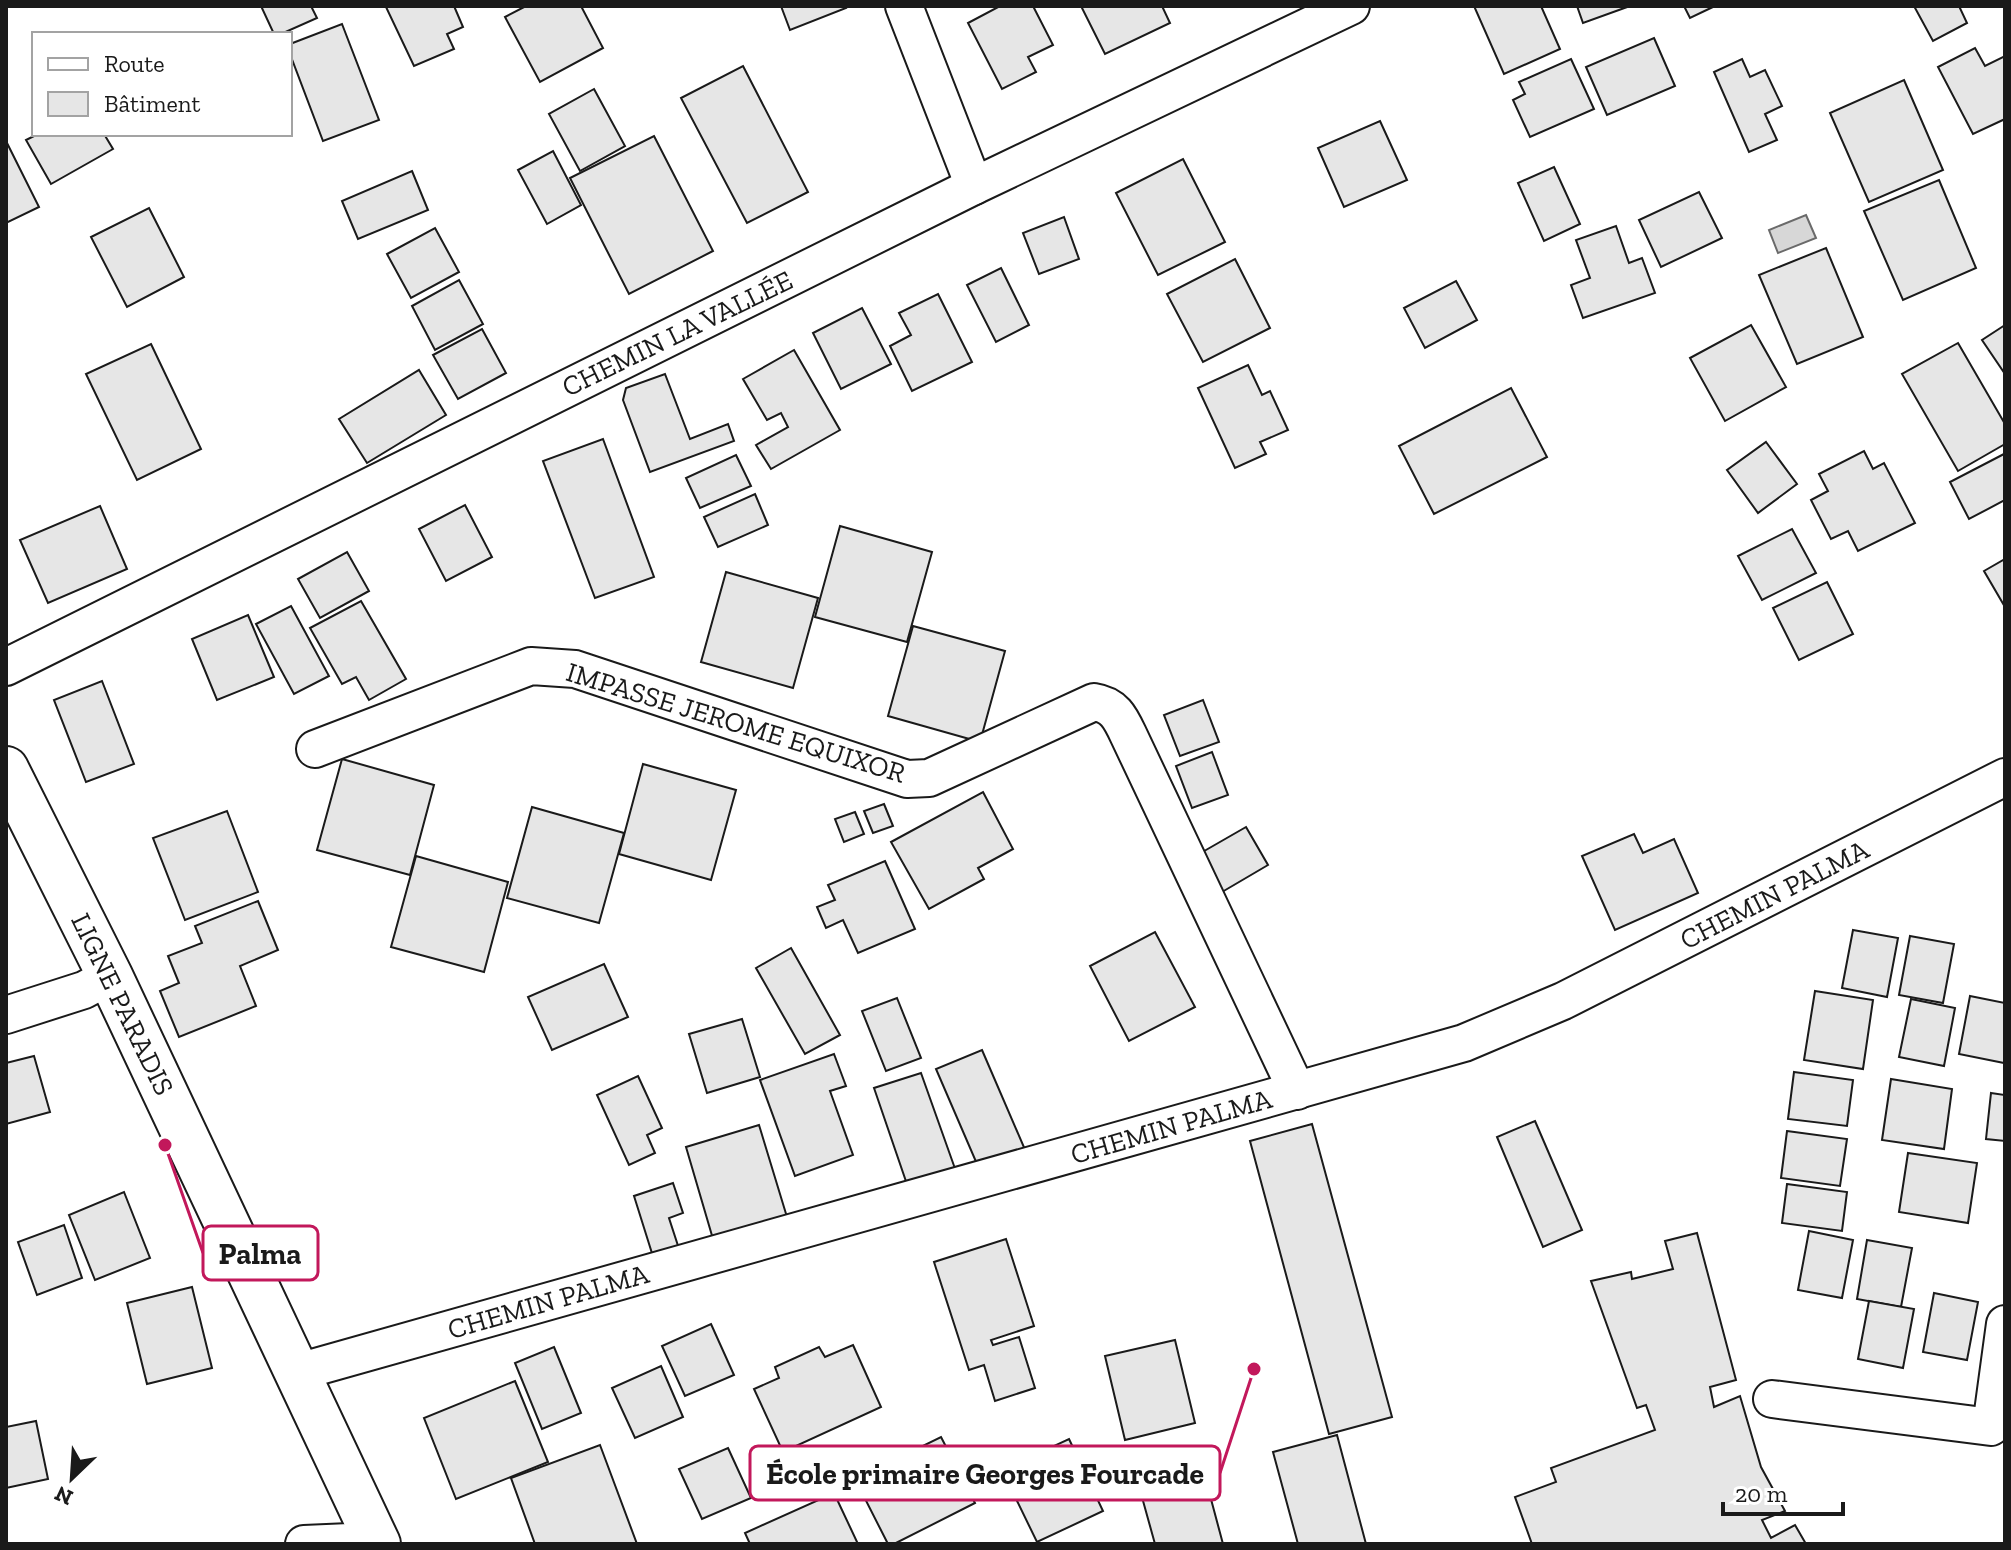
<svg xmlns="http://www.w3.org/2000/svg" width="2011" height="1550" viewBox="0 0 2011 1550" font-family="'Zilla Slab',serif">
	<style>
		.water { fill: #d7d7d7; stroke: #6a6a6a; stroke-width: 2 }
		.building { fill: #e6e6e6; stroke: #1a1a1a; stroke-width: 2 }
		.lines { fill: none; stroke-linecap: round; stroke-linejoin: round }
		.minor-casing { stroke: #1a1a1a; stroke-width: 40 }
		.secondary-casing { stroke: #1a1a1a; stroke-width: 48 }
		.minor { stroke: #fff; stroke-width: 36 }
		.secondary { stroke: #fff; stroke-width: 44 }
		.labels { text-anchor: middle; stroke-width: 6; stroke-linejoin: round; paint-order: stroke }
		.street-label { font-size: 28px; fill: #1a1a1a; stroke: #fff }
		.leader { fill: none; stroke: #c2185b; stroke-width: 3 }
		.callout-dot { fill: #c2185b; stroke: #fff; stroke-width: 3 }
		.callout { fill: #fff; stroke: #c2185b; stroke-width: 3 }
		.callout-label { font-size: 30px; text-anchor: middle; font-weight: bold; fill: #1a1a1a }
	</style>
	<rect width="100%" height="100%" fill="#fff"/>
	<polygon class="water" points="1806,215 1816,238 1778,253 1769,230"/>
	<g class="building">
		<polygon points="261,6 311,6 317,18 281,34 274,34"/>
		<polygon points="454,6 463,27 447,34 454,49 414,66 386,7"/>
		<polygon points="526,6 581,6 603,48 540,82 505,17"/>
		<polygon points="781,6 845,6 846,8 790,30"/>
		<polygon points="1000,6 1033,6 1053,45 1028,57 1036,72 1002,89 968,23"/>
		<polygon points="1081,6 1162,6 1170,23 1105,54"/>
		<polygon points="1474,6 1541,6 1560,49 1504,74"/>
		<polygon points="1577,6 1630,6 1583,23"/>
		<polygon points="1684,6 1715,6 1690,18"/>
		<polygon points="1914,6 1959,6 1967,23 1933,41"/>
		<polygon points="342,24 379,120 323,141 290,54 290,44"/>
		<polygon points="1654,38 1675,86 1607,115 1586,67"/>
		<polygon points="1975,48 1985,66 2005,56 2005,119 1973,134 1938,67"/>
		<polygon points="1571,59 1594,109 1530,137 1513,100 1525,94 1519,82"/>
		<polygon points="1742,59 1750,77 1765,70 1782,106 1765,114 1777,140 1749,152 1714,72"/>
		<polygon points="743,66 808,192 747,223 681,98"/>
		<polygon points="1904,80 1943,170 1869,202 1830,113"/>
		<polygon points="594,89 625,146 580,171 549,114"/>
		<polygon points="1380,121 1407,180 1344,207 1318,148"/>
		<polygon points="38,134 104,134 113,149 51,184 26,140"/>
		<polygon points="654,136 713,251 629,294 570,178"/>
		<polygon points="6,141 39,207 6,223"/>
		<polygon points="553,151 581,205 547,224 518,170"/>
		<polygon points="1183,159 1225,242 1158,275 1116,193"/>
		<polygon points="1554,167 1580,224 1544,241 1518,183"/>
		<polygon points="412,171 428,210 358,239 342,201"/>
		<polygon points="1939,180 1976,268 1903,300 1864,211"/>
		<polygon points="1699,192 1722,238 1661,267 1639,220"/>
		<polygon points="149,208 184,277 127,307 91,237"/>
		<polygon points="1064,217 1079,259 1039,274 1023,233"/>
		<polygon points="1616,226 1629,263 1642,258 1655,293 1583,318 1571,285 1590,278 1576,240"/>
		<polygon points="435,228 459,272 411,298 387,254"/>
		<polygon points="1826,248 1863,337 1797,364 1759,275"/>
		<polygon points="1235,259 1270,328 1203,362 1167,294"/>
		<polygon points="1001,268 1029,325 996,342 967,285"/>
		<polygon points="459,280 483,324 435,350 412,306"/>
		<polygon points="1456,281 1477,320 1425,348 1404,308"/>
		<polygon points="938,294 972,362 912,391 890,346 911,335 899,313"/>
		<polygon points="862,308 891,364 841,389 813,333"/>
		<polygon points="1751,325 1786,387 1725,421 1690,358"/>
		<polygon points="2005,325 2005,374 1982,340"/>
		<polygon points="482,329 506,373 458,399 433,355"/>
		<polygon points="1958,343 2005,424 2005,444 1958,471 1902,374"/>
		<polygon points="151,344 201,449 137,480 86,374"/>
		<polygon points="794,350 840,430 771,469 756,445 788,427 781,413 767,420 743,379"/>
		<polygon points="1248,365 1262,395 1270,391 1288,430 1260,442 1266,454 1235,468 1198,388"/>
		<polygon points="419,370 446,415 367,463 339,419"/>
		<polygon points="665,374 690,439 728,424 734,441 650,472 623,400 626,388"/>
		<polygon points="1511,388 1547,457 1434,514 1399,446"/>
		<polygon points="603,439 654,577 595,598 543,461"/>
		<polygon points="1766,442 1797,484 1758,513 1727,470"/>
		<polygon points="1864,451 1873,469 1884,463 1915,523 1858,551 1848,531 1831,539 1811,500 1828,491 1819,474"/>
		<polygon points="2004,454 2005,500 1969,519 1950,482"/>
		<polygon points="736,455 751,486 700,508 686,478"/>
		<polygon points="755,494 768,525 718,547 704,517"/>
		<polygon points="465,505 492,557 446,581 419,529"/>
		<polygon points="100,506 127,569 48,603 20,540"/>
		<polygon points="840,526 932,552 907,642 815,617"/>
		<polygon points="1792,529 1816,573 1762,600 1738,556"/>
		<polygon points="347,552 369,591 320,618 298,579"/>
		<polygon points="2005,559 2005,607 1984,571"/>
		<polygon points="726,572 818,598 793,688 701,662"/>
		<polygon points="1827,582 1853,634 1799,660 1773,608"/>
		<polygon points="361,601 406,679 369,700 356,677 342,684 310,628"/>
		<polygon points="291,606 329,676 294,694 256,624"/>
		<polygon points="248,615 274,677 217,700 192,639"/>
		<polygon points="913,626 1005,651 980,742 888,716"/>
		<polygon points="102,681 134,764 86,782 54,700"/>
		<polygon points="1203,700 1219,742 1180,756 1164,715"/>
		<polygon points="1212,752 1228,795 1192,808 1176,766"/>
		<polygon points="342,759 434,785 410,875 317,850"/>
		<polygon points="643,764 736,790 711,880 619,854"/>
		<polygon points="983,792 1013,849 978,868 984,879 929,909 891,842"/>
		<polygon points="884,804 893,826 873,833 864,811"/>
		<polygon points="532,807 624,833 599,923 507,898"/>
		<polygon points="227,811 258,892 185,920 153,838"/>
		<polygon points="855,812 864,834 844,842 835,819"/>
		<polygon points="1246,827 1268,865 1222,892 1199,854"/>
		<polygon points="1634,834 1643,853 1674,839 1698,893 1615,930 1582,856"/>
		<polygon points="416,856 508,882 484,972 391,947"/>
		<polygon points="885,861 915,929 858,953 843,920 826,928 817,907 835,900 828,885"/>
		<polygon points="258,901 278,950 240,966 256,1006 179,1037 160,991 179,983 168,956 202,943 195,926"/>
		<polygon points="1853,930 1898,938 1887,997 1842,988"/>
		<polygon points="1155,932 1195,1007 1129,1041 1090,966"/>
		<polygon points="1910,936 1954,944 1943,1003 1899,995"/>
		<polygon points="791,948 840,1035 805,1054 756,968"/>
		<polygon points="604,964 628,1017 552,1050 528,997"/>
		<polygon points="1815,991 1873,1000 1863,1069 1804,1060"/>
		<polygon points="1970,996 2005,1003 2004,1063 1959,1054"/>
		<polygon points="897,998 921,1058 886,1071 862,1011"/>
		<polygon points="1911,999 1955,1008 1944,1066 1899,1057"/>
		<polygon points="742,1019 760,1077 707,1093 689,1034"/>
		<polygon points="982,1050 1026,1152 980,1171 936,1069"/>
		<polygon points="834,1054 846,1086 830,1091 853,1155 795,1176 760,1080"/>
		<polygon points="34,1056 50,1112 6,1124 6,1063"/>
		<polygon points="1794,1072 1853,1080 1847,1126 1788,1119"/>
		<polygon points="921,1073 958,1177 910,1193 874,1088"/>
		<polygon points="638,1076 662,1128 647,1135 655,1153 629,1165 597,1095"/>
		<polygon points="1891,1079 1952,1089 1944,1149 1882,1140"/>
		<polygon points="1991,1093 2005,1095 2005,1141 1986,1139"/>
		<polygon points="1535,1121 1582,1230 1543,1247 1497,1137"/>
		<polygon points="1312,1124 1392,1417 1329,1434 1250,1141"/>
		<polygon points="759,1125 787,1217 713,1239 686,1147"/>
		<polygon points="1787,1131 1847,1139 1840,1186 1781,1178"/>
		<polygon points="1908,1153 1977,1163 1968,1223 1899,1212"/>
		<polygon points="673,1183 683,1213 669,1218 682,1258 656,1266 634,1196"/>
		<polygon points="1787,1184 1847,1192 1842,1231 1782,1223"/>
		<polygon points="124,1192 150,1258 95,1280 69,1215"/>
		<polygon points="64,1225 82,1278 37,1295 18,1242"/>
		<polygon points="1809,1231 1853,1240 1842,1298 1798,1290"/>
		<polygon points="1697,1233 1736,1380 1710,1387 1714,1407 1740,1396 1761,1467 1785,1511 1762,1520 1771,1538 1795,1525 1806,1544 1532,1544 1515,1497 1556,1482 1551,1468 1655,1430 1646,1405 1637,1408 1591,1281 1631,1272 1632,1279 1673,1269 1665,1241"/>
		<polygon points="1006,1239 1034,1326 991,1340 993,1345 1019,1337 1035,1388 995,1401 984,1365 969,1370 934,1262"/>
		<polygon points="1867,1240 1912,1248 1901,1307 1857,1299"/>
		<polygon points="192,1287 212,1368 147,1384 127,1303"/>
		<polygon points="1934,1293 1978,1302 1967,1360 1923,1352"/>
		<polygon points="1869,1301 1914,1309 1903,1368 1858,1359"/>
		<polygon points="711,1324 734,1375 685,1396 662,1346"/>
		<polygon points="1175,1340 1195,1423 1125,1440 1105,1356"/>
		<polygon points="853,1345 881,1407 783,1452 754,1389 779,1378 775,1367 819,1347 825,1357"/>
		<polygon points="554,1347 581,1413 542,1429 515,1363"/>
		<polygon points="661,1366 683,1417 635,1438 612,1388"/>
		<polygon points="515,1381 548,1462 456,1499 424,1418"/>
		<polygon points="36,1421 48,1479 6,1488 6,1427"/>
		<polygon points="1337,1435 1366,1544 1298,1544 1273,1452"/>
		<polygon points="941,1437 975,1503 894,1544 888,1544 855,1479"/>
		<polygon points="1069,1439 1103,1511 1037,1542 1002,1470"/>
		<polygon points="600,1445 637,1544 535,1544 511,1478"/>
		<polygon points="728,1448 751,1498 702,1519 679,1469"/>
		<polygon points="1204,1473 1223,1544 1155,1544 1140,1490"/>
		<polygon points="834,1493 858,1544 750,1544 745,1533"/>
	</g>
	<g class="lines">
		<defs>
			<g id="minor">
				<polyline points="904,6 974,186"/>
				<polyline points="6,667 974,186 1351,6"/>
				<path d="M315,749L531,666L575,669L907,779L929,778L1094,702C1114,705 1120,717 1128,734L1297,1091"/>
				<polyline points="6,1015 84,990 110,976"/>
				<polyline points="298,1372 1464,1043 1563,1001 2005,777"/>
				<polyline points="1772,1399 1991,1427 2005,1324"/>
				<polyline points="304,1544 350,1542 375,1534"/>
			</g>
			<polyline id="secondary" points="6,769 110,976 378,1544"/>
		</defs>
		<use href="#minor" class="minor-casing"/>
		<use href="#secondary" class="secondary-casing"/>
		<use href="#minor" class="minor"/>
		<use href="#secondary" class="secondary"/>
	</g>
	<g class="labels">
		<g class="street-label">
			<text transform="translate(677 333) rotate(-26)" y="10">CHEMIN LA VALLÉE</text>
			<text transform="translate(736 722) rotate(17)" y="10">IMPASSE JEROME EQUIXOR</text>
			<text transform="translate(1774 894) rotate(-27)" y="10">CHEMIN PALMA</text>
			<text transform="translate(123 1004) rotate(64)" y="10">LIGNE PARADIS</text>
			<text transform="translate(1171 1126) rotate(-16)" y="10">CHEMIN PALMA</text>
			<text transform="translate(548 1301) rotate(-16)" y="10">CHEMIN PALMA</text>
		</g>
	</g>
	<path class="leader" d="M165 1145L203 1253M1254 1369L1220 1473"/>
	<g class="callout-dot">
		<circle cx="165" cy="1145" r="8"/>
		<circle cx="1254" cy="1369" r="8"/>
	</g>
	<g class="callout">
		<rect x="203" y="1226" width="115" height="54" rx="8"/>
		<rect x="750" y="1446" width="470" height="54" rx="8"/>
	</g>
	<g class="callout-label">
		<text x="260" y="1264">Palma</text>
		<text x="985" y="1484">École primaire Georges Fourcade</text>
	</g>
	<rect width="2011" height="1550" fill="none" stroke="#1a1a1a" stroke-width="16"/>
	<rect x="32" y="32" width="260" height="104" fill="#ffffff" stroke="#a3a3a3" stroke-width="2"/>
	<rect x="48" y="58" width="40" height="12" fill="#ffffff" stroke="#a3a3a3" stroke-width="2"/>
	<text x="104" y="72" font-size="24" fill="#1a1a1a">Route</text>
	<rect x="48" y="92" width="40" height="24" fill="#e6e6e6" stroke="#a3a3a3" stroke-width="2"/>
	<text x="104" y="112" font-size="24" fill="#1a1a1a">Bâtiment</text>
	<g transform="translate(72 1478) rotate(205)" stroke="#ffffff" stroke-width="6" paint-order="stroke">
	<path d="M0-6L14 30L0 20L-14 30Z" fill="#1a1a1a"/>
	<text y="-12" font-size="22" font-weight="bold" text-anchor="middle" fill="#1a1a1a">N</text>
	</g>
	<path d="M1723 1502v12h120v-12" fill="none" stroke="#1a1a1a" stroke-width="4"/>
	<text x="1735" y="1502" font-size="24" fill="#1a1a1a" stroke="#ffffff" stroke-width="6" paint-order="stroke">20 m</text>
</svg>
